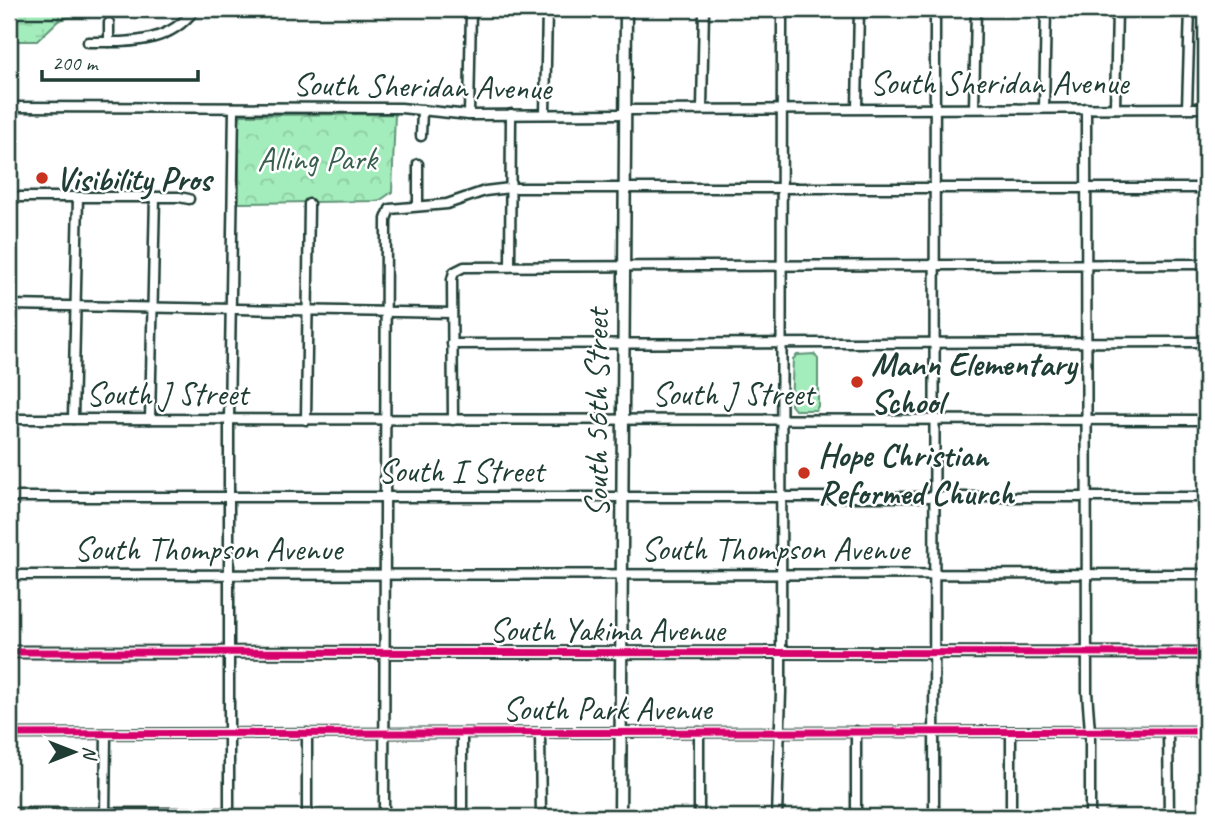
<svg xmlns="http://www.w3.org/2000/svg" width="1215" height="826" viewBox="0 0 1215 826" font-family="Caveat,sans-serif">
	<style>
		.forest { fill: url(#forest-firs); stroke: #619478; stroke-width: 2 }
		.wetland { fill: url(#wetland-marsh); stroke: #619478; stroke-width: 2 }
		.park { fill: url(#park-crowns); stroke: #619478; stroke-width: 2 }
		.pitch { fill: #a3ecbb; stroke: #619478; stroke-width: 2 }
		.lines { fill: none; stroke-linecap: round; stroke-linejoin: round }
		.minor-casing { stroke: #1f3d34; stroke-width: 13 }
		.major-casing { stroke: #1f3d34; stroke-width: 15 }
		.minor { stroke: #fff; stroke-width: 8 }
		.major { stroke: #fff; stroke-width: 10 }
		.cycleway-casing { stroke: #fff; stroke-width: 11 }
		.cycleway { stroke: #d6006c; stroke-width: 7 }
		.poi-dot { fill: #c8321e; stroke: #fff; stroke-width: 2.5 }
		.labels { text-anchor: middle; stroke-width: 5; stroke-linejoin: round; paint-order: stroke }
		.street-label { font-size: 33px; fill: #1f3d34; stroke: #fff }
		.park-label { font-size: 33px; fill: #39604f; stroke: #fff }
		.poi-label { font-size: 33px; font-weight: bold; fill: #1f3d34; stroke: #fff; text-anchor: start }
	</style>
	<defs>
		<pattern id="forest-firs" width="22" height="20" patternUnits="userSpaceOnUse" patternTransform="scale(1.75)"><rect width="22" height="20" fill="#a3ecbb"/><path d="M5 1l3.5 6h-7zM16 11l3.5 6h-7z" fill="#8ccba1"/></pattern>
		<pattern id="wetland-marsh" width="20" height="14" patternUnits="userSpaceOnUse" patternTransform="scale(1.75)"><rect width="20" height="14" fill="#a3ecbb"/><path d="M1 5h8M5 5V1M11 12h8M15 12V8" fill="none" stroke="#8ccba1"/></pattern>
		<pattern id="park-crowns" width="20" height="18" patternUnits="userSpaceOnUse" patternTransform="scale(1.75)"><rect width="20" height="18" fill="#a3ecbb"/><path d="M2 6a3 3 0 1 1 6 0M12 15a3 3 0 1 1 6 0" fill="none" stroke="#8ccba1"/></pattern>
	</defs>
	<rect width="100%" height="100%" fill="#fff"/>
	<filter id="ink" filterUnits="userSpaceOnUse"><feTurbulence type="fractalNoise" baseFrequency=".0143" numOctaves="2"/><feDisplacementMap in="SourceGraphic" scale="14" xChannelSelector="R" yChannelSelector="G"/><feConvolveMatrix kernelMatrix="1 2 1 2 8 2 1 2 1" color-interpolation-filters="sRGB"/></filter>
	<g filter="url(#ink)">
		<polygon class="forest" points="61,9 160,9 149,13 69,17 58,21"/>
		<polygon class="wetland" points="9,9 61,9 58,21 37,41 9,41"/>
		<polygon class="park" points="395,114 392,192 379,201 239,203 239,118 241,115"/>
		<polygon class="pitch" points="814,354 818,359 818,406 816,410 795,410 791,405 793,359 797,355"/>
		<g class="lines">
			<defs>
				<g id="minor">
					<path d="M88,42C129,42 168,45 195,9"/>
					<polyline points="109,42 109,23"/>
					<polyline points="9,107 401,108 469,115 624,114"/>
					<polyline points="702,108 704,9"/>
					<polyline points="857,108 859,9"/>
					<polyline points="974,108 976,9"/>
					<polyline points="1044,108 1046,9"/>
					<polyline points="1086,108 1087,692 1090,731 1090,817"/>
					<polyline points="1115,108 1117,9"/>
					<polyline points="1187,108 1190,9"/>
					<polyline points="624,110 1206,108"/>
					<polyline points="545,114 547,9"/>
					<polyline points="469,115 471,9"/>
					<polyline points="421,136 422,110"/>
					<polyline points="9,197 179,197 189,199"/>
					<polyline points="418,206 418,164"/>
					<polyline points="510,266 511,114"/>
					<polyline points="9,305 452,313"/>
					<polyline points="452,344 1206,342"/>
					<polyline points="9,419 1206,420"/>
					<polyline points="73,419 78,197"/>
					<polyline points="150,419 155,197"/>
					<polyline points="306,420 309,204"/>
					<polyline points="453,420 452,279 454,272 464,267 1206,264"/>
					<polyline points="9,497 1206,497"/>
					<polyline points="9,575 1206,574"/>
					<polyline points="856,731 856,817"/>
					<polyline points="1168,731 1169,817"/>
					<polyline points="462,733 462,817"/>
					<polyline points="540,733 541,817"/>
					<polyline points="9,734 1206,731"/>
					<polyline points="9,813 228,813"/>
					<polyline points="105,817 106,734"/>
					<polyline points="229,817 229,419 234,108"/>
					<polyline points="307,817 307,733"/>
					<polyline points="384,817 386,219 390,209 447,204 485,191 510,188 1206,188"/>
					<polyline points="699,817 699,732"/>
					<polyline points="777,817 781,692 782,9"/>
					<polyline points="934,817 935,9"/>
					<polyline points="1011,817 1011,732"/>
				</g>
				<g id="major">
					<polyline points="9,652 1206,653"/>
					<polyline points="620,817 626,9"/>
				</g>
			</defs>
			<use href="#minor" class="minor-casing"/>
			<use href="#major" class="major-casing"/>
			<use href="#minor" class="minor"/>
			<use href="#major" class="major"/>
			<defs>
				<g id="cycleway">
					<polyline points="9,652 1206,653"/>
					<polyline points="9,734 1206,731"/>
				</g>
			</defs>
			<use href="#cycleway" class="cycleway-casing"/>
			<use href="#cycleway" class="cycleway"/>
		</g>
	</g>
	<g class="poi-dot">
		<circle cx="42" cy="178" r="7"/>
		<circle cx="857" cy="382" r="7"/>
		<circle cx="804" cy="473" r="7"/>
	</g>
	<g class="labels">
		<g class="street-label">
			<text x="999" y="94">South Sheridan Avenue</text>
			<text transform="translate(422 85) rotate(1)" y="12">South Sheridan Avenue</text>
			<text x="167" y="405">South J Street</text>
			<text x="733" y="405">South J Street</text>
			<text transform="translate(596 413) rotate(-90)" y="12">South 56th Street</text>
			<text x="461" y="482">South I Street</text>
			<text x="208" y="560">South Thompson Avenue</text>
			<text x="775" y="560">South Thompson Avenue</text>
			<text x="607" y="641">South Yakima Avenue</text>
			<text x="607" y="720">South Park Avenue</text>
		</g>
		<g class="park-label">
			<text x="317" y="170">Alling Park</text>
		</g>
		<g class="poi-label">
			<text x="56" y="190">Visibility Pros</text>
			<text x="871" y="375">Mann Elementary<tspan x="871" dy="38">School</tspan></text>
			<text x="818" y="466">Hope Christian<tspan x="818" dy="38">Reformed Church</tspan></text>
		</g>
	</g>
	<rect width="1215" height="826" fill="none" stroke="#fff" stroke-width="35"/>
	<rect x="18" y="18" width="1180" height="791" fill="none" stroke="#1f3d34" stroke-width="2.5" filter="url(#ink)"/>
	<g transform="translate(74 752) rotate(90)" stroke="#ffffff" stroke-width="5" paint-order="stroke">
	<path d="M0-5L12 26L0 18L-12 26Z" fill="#1f3d34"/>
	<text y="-10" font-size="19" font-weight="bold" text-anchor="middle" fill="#1f3d34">N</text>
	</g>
	<path d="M42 70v10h156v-10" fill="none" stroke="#1f3d34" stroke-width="3.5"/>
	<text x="52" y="70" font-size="21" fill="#1f3d34" stroke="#ffffff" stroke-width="5" paint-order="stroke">200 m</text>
</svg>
